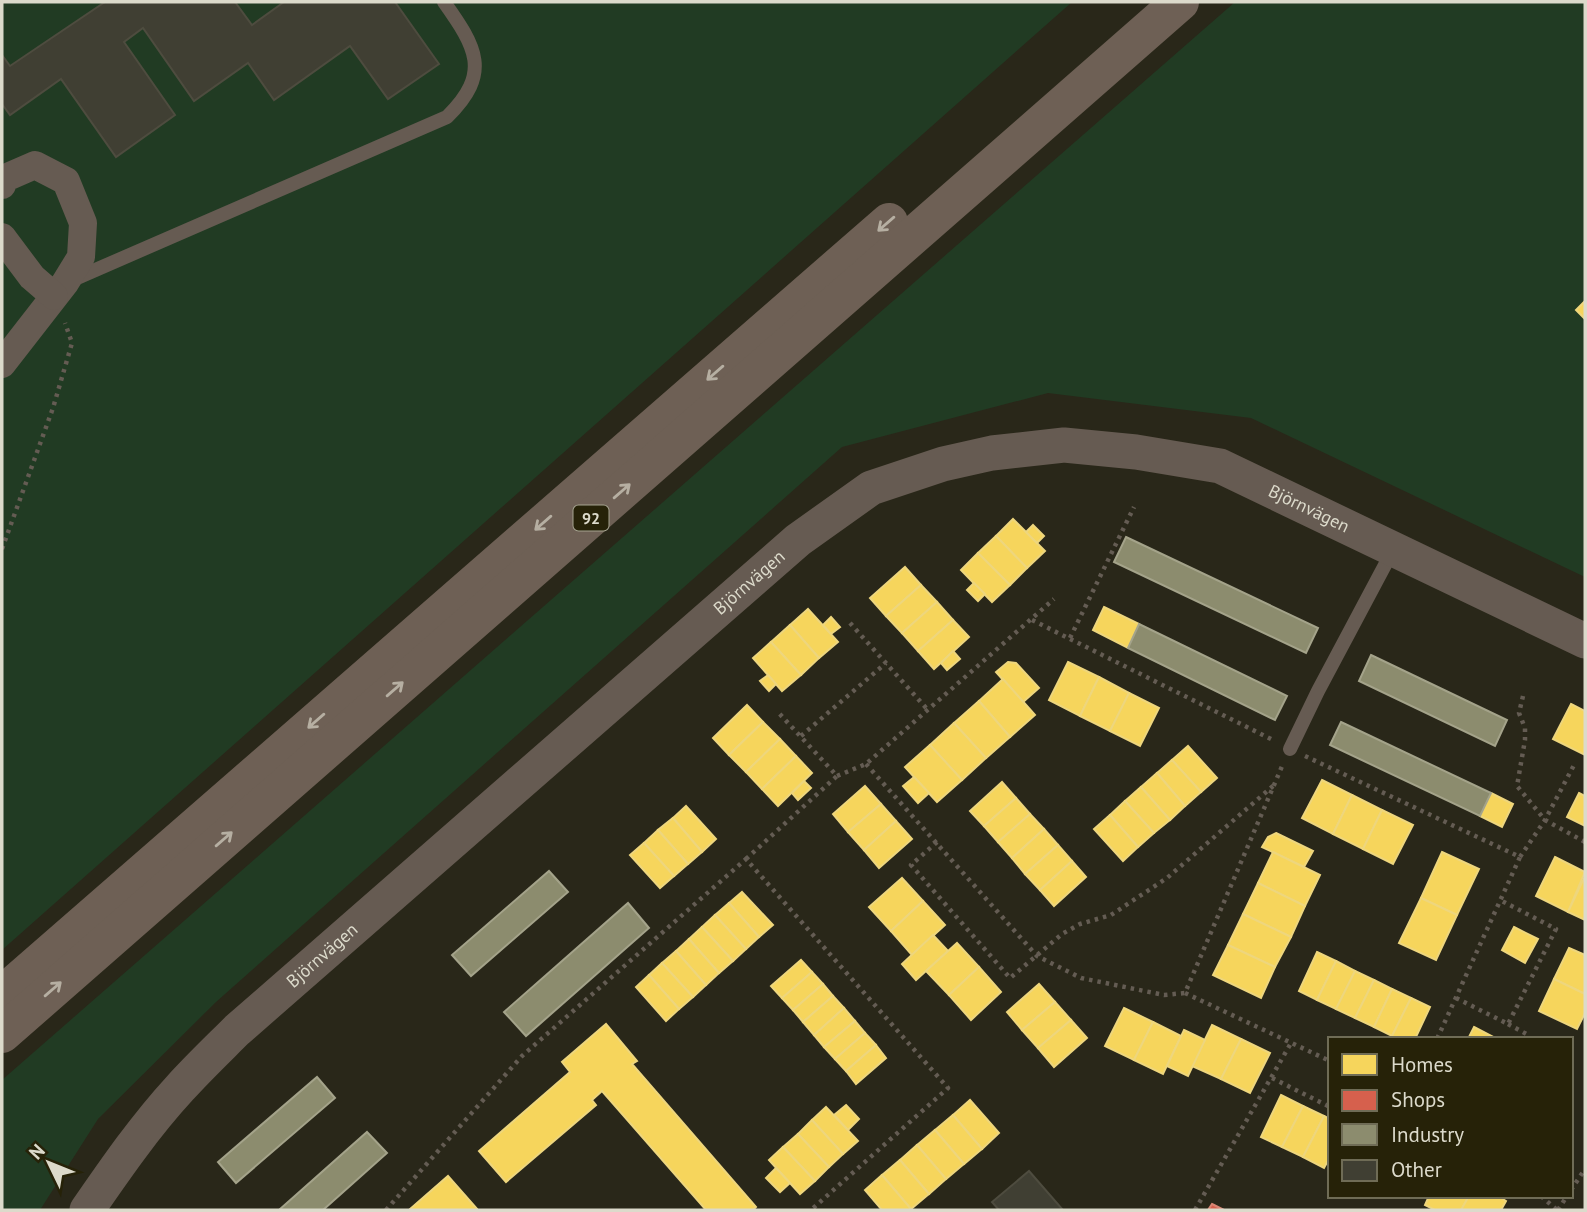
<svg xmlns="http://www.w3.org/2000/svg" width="1587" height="1212" viewBox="0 0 1587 1212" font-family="'PT Sans',sans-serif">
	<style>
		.green { fill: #213b23 }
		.homes { fill: #f6d55c; stroke: #eed67d; stroke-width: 2 }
		.shops { fill: #d6604d; stroke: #d88573; stroke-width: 2 }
		.industry { fill: #8c8c6e; stroke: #a4a38a; stroke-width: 2 }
		.building { fill: #403f33; stroke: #4e4c3f; stroke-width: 2 }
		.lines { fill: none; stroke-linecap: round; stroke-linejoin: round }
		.path { stroke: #645c53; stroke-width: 4.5; stroke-dasharray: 3.5 5; stroke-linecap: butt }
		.service { stroke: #665b52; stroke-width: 14 }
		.minor { stroke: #665b52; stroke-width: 28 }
		.tertiary { stroke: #665b52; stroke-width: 35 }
		.trunk { stroke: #6e6055; stroke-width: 38 }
		.oneway { stroke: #b6afa2 }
		.labels { text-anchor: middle; stroke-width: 7; stroke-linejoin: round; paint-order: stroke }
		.shield { fill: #262208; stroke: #a5a390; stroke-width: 2 }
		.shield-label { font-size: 16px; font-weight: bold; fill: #dcdacb }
		.street-label { font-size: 18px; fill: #dcdacb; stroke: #262208 }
	</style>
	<rect width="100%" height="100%" fill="#292719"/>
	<g class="green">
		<polygon points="2,2 1072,2 2,950"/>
		<polygon points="1235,2 1585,2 1585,577 1251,418 1048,393 842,447 216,1002 98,1119 40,1210 2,1210 2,1080"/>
	</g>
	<g class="homes">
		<polygon points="1585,301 1585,319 1576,310"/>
		<polygon points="1013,519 1045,551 1027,568 996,536"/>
		<polygon points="1033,525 1044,536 1037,543 1026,532"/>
		<polygon points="996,536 1027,568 1010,585 978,553"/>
		<polygon points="978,553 1010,585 992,602 961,570"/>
		<polygon points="905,567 921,585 886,616 870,598"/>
		<polygon points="974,583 985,594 978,601 967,590"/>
		<polygon points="921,585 937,602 902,633 886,616"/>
		<polygon points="937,602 953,620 918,651 902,633"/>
		<polygon points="1104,607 1139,624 1128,648 1093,630"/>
		<polygon points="808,609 838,642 819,658 790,625"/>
		<polygon points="831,617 840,627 831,634 823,625"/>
		<polygon points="953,620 969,637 934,669 918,651"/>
		<polygon points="790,625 819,658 801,675 771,642"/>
		<polygon points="771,642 801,675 782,691 753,658"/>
		<polygon points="953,651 960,659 947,670 941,663"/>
		<polygon points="1008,662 1016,663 1039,688 1023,702 996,672"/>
		<polygon points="1068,662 1099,677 1080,716 1049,700"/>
		<polygon points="768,675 776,684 769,691 760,681"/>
		<polygon points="1099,677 1129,693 1110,731 1080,716"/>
		<polygon points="1003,679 1035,715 1010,737 979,701"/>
		<polygon points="1129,693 1159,708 1140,746 1110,731"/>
		<polygon points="979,701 1010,737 986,758 954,723"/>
		<polygon points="1571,704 1585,711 1585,755 1553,739"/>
		<polygon points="747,705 763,722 729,755 713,738"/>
		<polygon points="763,722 780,739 746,772 729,755"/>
		<polygon points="954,723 986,758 962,780 930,745"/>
		<polygon points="780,739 796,756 762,789 746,772"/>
		<polygon points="930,745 962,780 937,802 905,767"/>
		<polygon points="1188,746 1217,778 1201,792 1172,760"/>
		<polygon points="796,756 812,773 778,806 762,789"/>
		<polygon points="1172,760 1201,792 1185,806 1157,773"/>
		<polygon points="1157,773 1185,806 1170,820 1141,787"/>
		<polygon points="914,777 929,793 918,803 903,786"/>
		<polygon points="1322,780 1352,795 1333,834 1302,818"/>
		<polygon points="804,781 811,788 798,800 792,793"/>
		<polygon points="1002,782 1016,798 984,826 970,811"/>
		<polygon points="865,786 881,804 848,832 833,814"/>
		<polygon points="1141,787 1170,820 1154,833 1125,801"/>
		<polygon points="1491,793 1513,804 1502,827 1480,816"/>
		<polygon points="1579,793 1585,796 1585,826 1567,817"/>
		<polygon points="1352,795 1382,810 1363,849 1333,834"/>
		<polygon points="1016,798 1030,814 998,842 984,826"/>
		<polygon points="1125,801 1154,833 1138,847 1110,815"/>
		<polygon points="881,804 896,821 864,850 848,832"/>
		<polygon points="686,806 716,839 702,852 673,818"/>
		<polygon points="1382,810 1413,825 1393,864 1363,849"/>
		<polygon points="1030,814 1044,829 1012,858 998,842"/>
		<polygon points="1110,815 1138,847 1123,861 1094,829"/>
		<polygon points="673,818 702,852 688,864 658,830"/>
		<polygon points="896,821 912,839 879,868 864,850"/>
		<polygon points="1044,829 1058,845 1025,874 1012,858"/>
		<polygon points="658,830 688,864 674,876 644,843"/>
		<polygon points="1276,833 1313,851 1304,867 1262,847 1268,837"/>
		<polygon points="644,843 674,876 660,888 630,855"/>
		<polygon points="1058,845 1072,861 1040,890 1025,874"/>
		<polygon points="1273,852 1320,875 1305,906 1258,883"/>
		<polygon points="1442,852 1479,869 1457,915 1421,898"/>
		<polygon points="1555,857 1585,872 1568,912 1536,896"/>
		<polygon points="1072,861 1086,877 1054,906 1040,890"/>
		<polygon points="1585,876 1585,920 1568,912"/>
		<polygon points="902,878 923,901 891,931 869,907"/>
		<polygon points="1258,883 1305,906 1291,937 1243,914"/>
		<polygon points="742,892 773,925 759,937 729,903"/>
		<polygon points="1421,898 1457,915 1436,960 1399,943"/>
		<polygon points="923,901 945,925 912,955 891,931"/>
		<polygon points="729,903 759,937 746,949 715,915"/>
		<polygon points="1243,914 1291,937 1275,967 1228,945"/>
		<polygon points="715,915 746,949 733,961 702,927"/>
		<polygon points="702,927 733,961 719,973 689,939"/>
		<polygon points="1514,927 1538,939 1525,963 1502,950"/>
		<polygon points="933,935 948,951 916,980 902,964"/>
		<polygon points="689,939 719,973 706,985 676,951"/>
		<polygon points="957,943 979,967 949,995 926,971"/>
		<polygon points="1228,945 1275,967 1261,998 1213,975"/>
		<polygon points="1569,948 1585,955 1585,994 1554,979"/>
		<polygon points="676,951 706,985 693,997 662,963"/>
		<polygon points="1317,952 1336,961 1317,1000 1299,991"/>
		<polygon points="801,960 812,972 782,998 771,986"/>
		<polygon points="1336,961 1355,971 1336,1009 1317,1000"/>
		<polygon points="662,963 693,997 679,1009 649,975"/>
		<polygon points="979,967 1001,992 971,1020 949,995"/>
		<polygon points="1355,971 1374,980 1355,1018 1336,1009"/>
		<polygon points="812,972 823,984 793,1010 782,998"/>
		<polygon points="649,975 679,1009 666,1021 636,987"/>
		<polygon points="1554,979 1585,994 1585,1013 1577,1029 1539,1011"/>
		<polygon points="1374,980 1392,989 1374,1027 1355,1018"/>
		<polygon points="823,984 833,996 803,1022 793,1010"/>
		<polygon points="1039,984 1055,1002 1022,1030 1007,1012"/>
		<polygon points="1392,989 1411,998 1392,1036 1374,1027"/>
		<polygon points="833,996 844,1008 814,1035 803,1022"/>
		<polygon points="1411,998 1430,1007 1415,1039 1397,1039 1392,1036"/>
		<polygon points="1055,1002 1071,1020 1038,1048 1022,1030"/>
		<polygon points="844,1008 855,1021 824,1047 814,1035"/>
		<polygon points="1124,1008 1153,1022 1134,1060 1105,1046"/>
		<polygon points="1071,1020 1087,1038 1054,1067 1038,1048"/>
		<polygon points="855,1021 865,1033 835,1059 824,1047"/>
		<polygon points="1153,1022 1181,1036 1163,1074 1134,1060"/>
		<polygon points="606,1024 637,1061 632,1064 756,1207 753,1210 706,1210 602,1091 592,1100 596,1105 506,1182 479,1151 570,1072 562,1062"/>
		<polygon points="1212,1025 1241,1039 1221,1079 1192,1066"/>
		<polygon points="1474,1027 1497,1039 1468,1039"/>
		<polygon points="1184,1030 1205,1040 1188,1076 1167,1066"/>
		<polygon points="865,1033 876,1045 846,1071 835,1059"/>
		<polygon points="1241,1039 1270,1053 1250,1093 1221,1079"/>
		<polygon points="876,1045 886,1058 856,1084 846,1071"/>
		<polygon points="1281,1095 1303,1106 1282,1147 1261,1137"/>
		<polygon points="970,1100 999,1133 982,1149 953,1115"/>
		<polygon points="846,1105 859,1119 848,1130 834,1115"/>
		<polygon points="1303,1106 1324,1116 1303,1157 1282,1147"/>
		<polygon points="826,1107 858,1141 843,1154 812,1120"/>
		<polygon points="953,1115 982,1149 964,1164 935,1130"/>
		<polygon points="1324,1116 1330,1119 1330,1157 1324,1168 1303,1157"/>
		<polygon points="812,1120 843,1154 829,1167 798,1134"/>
		<polygon points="935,1130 964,1164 946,1179 917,1145"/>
		<polygon points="798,1134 829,1167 815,1181 783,1147"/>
		<polygon points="917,1145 946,1179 929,1194 900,1160"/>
		<polygon points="783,1147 815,1181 800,1194 769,1160"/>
		<polygon points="900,1160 929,1194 911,1209 882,1175"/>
		<polygon points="776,1168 790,1183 780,1192 766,1178"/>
		<polygon points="882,1175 911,1209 910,1210 882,1210 865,1190"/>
		<polygon points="448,1176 478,1210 409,1210"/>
		<polygon points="1429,1196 1469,1196 1461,1210 1435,1210 1425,1205"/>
		<polygon points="1469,1196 1498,1196 1506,1201 1501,1210 1461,1210"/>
	</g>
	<polygon class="shops" points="1212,1204 1224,1210 1208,1210"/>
	<g class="industry">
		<polygon points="1126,537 1318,628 1306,653 1114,562"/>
		<polygon points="1139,624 1287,696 1275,720 1128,648"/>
		<polygon points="1371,655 1507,720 1495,746 1359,681"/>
		<polygon points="1341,722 1491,793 1480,816 1330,745"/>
		<polygon points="549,871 568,892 471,976 452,955"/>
		<polygon points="628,903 649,928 526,1036 504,1012"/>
		<polygon points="317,1077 335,1098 236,1183 218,1162"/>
		<polygon points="367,1132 387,1153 323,1210 279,1210"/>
	</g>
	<g class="building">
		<polygon points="105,2 235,2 252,25 284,2 395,2 439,64 388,99 350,46 274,100 248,63 194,101 143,28 124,42 175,115 116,157 61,79 10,115 2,104 2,55 10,66"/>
		<polygon points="1029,1171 1063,1210 999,1210 992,1202"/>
	</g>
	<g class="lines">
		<g class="path">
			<polyline points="2,549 53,408 72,343 65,323"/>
			<polyline points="1032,620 1275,741"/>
			<polyline points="850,623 927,709"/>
			<polyline points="1070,638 1134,507"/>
			<polyline points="1523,696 1519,713 1525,728 1525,740 1517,786 1545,820 1585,842"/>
			<polyline points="801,736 886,663"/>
			<polyline points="1305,756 1520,857 1437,1039"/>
			<polyline points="866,764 1037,956 1081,978 1164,995 1185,993 1283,764"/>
			<polyline points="837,776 866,764 1054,599"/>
			<polyline points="937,842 911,865 1010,978 1062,934 1080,924 1111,915 1167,878 1273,786"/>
			<polyline points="1520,857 1545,820 1574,765"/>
			<polyline points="746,859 837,776 777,711"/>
			<polyline points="1185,993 1330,1061"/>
			<polyline points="1456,998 1508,1024 1556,929 1502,901"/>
			<polyline points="1508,1024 1530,1036"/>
			<polyline points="1272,1078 1330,1107"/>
			<polyline points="1571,1190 1585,1169"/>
			<polyline points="1541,1196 1557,1210"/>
			<polyline points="386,1210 522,1056 746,859 948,1088 811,1210"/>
			<polyline points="1195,1210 1291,1043"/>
			<polyline points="1558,1210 1567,1196"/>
		</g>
		<g class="service">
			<path d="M70,281L447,117C492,73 476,47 444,2"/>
			<polyline points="1290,749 1318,691 1393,550"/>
		</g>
		<g class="minor">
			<polyline points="2,185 3,179 35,165 66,181 83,223 81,257 65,283 2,364"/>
			<polyline points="2,237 32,277 54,296"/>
		</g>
		<path class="tertiary" id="s1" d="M87,1210C116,1168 145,1126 180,1088C198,1068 218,1049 237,1030L798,540L871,488L943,464L992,453L1064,445L1136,452L1220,466L1585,641"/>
		<g class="trunk">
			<polyline points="2,995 889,222"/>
			<polyline points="2,1034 1180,2"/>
		</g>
	</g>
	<defs><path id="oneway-shaft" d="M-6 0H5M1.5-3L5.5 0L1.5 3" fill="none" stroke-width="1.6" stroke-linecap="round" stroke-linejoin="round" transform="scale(1.75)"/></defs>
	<g class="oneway">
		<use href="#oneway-shaft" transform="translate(886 224) rotate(139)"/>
		<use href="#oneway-shaft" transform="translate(715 373) rotate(139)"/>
		<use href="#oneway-shaft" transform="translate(622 491) rotate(-41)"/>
		<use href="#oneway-shaft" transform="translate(543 523) rotate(139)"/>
		<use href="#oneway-shaft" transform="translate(395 689) rotate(-41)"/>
		<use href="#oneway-shaft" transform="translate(316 721) rotate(139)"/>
		<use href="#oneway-shaft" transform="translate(224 839) rotate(-41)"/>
		<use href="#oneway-shaft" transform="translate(53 989) rotate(-41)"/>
	</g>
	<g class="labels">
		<rect class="shield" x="573.5" y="505.5" width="35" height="25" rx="5"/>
		<g class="shield-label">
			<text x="591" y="524">92</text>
		</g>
		<g class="street-label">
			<text dy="6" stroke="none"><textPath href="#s1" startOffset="1524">Björnvägen</textPath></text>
			<text dy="6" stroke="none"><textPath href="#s1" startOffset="915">Björnvägen</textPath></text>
			<text dy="6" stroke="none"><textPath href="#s1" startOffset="348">Björnvägen</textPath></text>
		</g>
	</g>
	<rect width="1587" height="1212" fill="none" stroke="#dcdacb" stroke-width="7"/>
	<rect x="1328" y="1037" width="245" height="161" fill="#262208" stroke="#6f6c56" stroke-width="2"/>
	<rect x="1342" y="1054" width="35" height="21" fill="#f6d55c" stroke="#6f6c56" stroke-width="2"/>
	<text x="1391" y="1072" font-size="21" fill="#dcdacb">Homes</text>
	<rect x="1342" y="1090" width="35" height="21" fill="#d6604d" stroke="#6f6c56" stroke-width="2"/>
	<text x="1391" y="1107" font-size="21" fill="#dcdacb">Shops</text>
	<rect x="1342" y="1124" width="35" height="21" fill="#8c8c6e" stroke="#6f6c56" stroke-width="2"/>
	<text x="1391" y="1142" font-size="21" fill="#dcdacb">Industry</text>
	<rect x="1342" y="1160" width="35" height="21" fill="#403f33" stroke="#6f6c56" stroke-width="2"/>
	<text x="1391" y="1177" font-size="21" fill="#dcdacb">Other</text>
	<g transform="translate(49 1163) rotate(313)" stroke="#262208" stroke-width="5" paint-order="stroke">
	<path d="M0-5L12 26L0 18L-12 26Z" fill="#dcdacb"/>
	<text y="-10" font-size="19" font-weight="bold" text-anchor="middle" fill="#dcdacb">N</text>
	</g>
</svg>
